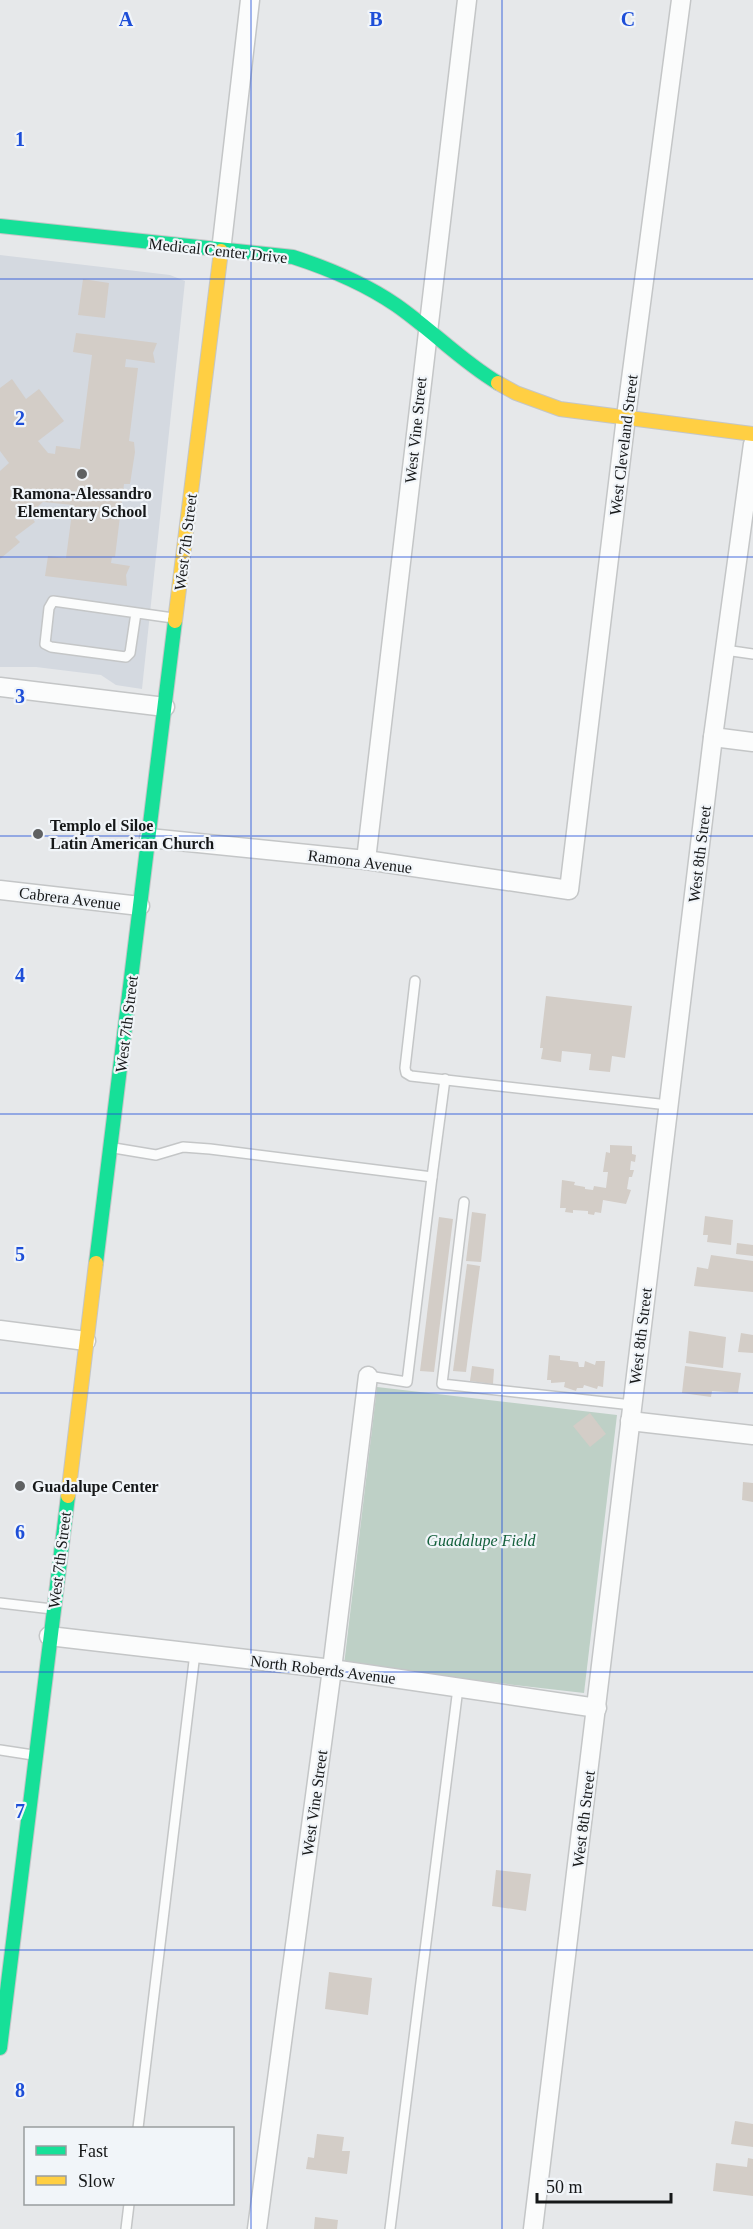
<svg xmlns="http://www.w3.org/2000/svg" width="753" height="2229" viewBox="0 0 753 2229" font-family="Georgia,serif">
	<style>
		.built { fill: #d4d9e0 }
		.green { fill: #bed0c6 }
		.building { fill: #d3cdc7 }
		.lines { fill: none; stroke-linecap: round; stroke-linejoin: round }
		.lane-casing { stroke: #c4c6c7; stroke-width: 12 }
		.street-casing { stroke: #c4c6c7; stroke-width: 21 }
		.fast-casing { stroke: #c4c6c7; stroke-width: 16 }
		.slow-casing { stroke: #c4c6c7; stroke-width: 16 }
		.lane { stroke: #fbfcfc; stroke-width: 9 }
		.street { stroke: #fbfcfc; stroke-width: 18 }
		.fast { stroke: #16e098; stroke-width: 14 }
		.slow { stroke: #ffcf43; stroke-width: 14 }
		.grid { fill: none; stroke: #1d4ed8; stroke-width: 1.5; stroke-opacity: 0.55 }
		.poi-dot { fill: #5f6162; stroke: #f1f5f9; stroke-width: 2 }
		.labels { text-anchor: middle; stroke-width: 4.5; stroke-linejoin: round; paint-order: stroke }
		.street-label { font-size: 16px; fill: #161819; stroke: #f1f5f9 }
		.poi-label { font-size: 16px; font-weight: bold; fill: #161819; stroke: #f1f5f9; text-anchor: start }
		.park-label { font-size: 16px; font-style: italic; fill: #14603c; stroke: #f1f5f9 }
		.grid-label { font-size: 20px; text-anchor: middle; font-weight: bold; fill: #1d4ed8; stroke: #f1f5f9; stroke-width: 4.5; stroke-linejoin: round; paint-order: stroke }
	</style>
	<rect width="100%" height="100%" fill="#e6e8ea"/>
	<polygon class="built" points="0,255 170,275 185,281 142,689 116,685 101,675 36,667 0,667"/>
	<polygon class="green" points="377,1387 617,1415 584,1693 344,1665"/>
	<g class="building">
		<polygon points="83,279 109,283 105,318 78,315"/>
		<polygon points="76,333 157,343 153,353 155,363 126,359 125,367 138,368 129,441 134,442 135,452 130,484 124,484 115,557 112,557 111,563 130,566 126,575 127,586 45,576 48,556 66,558 73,505 43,502 29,514 35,522 15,537 20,542 0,559 0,471 9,463 0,451 0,388 12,379 26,399 39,389 64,421 38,441 48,453 55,454 56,446 80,449 92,355 73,352"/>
		<polygon points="546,996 632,1006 625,1058 612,1056 610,1072 589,1070 591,1054 562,1051 561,1062 541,1059 543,1048 540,1048"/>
		<polygon points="610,1145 632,1146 632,1154 636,1155 635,1162 631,1161 630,1170 634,1170 632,1177 629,1177 627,1189 631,1190 626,1204 603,1200 601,1213 595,1212 594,1215 588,1214 588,1211 573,1210 573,1213 565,1212 566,1208 560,1208 562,1180 575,1182 574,1185 585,1187 585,1189 593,1190 594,1186 606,1188 608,1172 603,1172 606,1152 610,1153"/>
		<polygon points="472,1212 486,1214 481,1262 466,1261"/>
		<polygon points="705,1216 733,1220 731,1245 707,1242 708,1235 703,1235"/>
		<polygon points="439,1217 453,1219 434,1372 420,1371"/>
		<polygon points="737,1243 753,1245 753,1256 736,1254"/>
		<polygon points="711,1255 753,1261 753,1292 694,1286 697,1267 708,1269"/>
		<polygon points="467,1264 480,1266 466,1372 453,1371"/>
		<polygon points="689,1331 726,1337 723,1368 686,1363"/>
		<polygon points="741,1333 753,1335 753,1353 738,1352"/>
		<polygon points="549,1355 560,1356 560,1360 578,1362 579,1367 584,1367 585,1361 595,1365 596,1361 605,1361 603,1387 598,1386 597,1389 584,1385 583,1388 577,1388 576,1391 564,1387 565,1382 551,1383 551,1380 547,1380"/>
		<polygon points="472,1366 494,1369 493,1384 470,1381"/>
		<polygon points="685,1366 741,1373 738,1393 712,1391 711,1397 682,1393"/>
		<polygon points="590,1413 606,1434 590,1447 573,1426"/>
		<polygon points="743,1482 753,1483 753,1502 742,1500"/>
		<polygon points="496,1870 531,1874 526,1911 492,1906"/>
		<polygon points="329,1972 372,1978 368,2015 325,2009"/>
		<polygon points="735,2121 753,2124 753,2147 731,2144"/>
		<polygon points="317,2134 344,2137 342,2151 350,2151 347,2174 306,2169 308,2157 314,2158"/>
		<polygon points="748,2158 753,2159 753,2196 713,2191 716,2163 747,2167"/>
		<polygon points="315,2217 338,2220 337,2229 314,2229"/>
	</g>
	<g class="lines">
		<defs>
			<g id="lane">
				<polyline points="136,613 130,653 126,657 51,647 45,644 49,608 53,601 173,618"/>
				<polyline points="725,650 753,654"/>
				<polyline points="415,981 405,1068 406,1073 411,1076 668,1105"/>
				<polyline points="114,1148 156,1155 183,1147 210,1149 432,1177 407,1382 368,1376"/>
				<polyline points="432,1177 445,1079"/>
				<polyline points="464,1202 442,1384 632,1405"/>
				<polyline points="0,1603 52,1609"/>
				<polyline points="0,1750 33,1755"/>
				<polyline points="138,2128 195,1653"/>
				<polyline points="126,2229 129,2204"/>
				<polyline points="390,2229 458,1688"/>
			</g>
			<g id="street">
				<polyline points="221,251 250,0"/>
				<polyline points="0,687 165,707"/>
				<polyline points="713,737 753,742"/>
				<polyline points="149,838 366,860 569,890 626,417 681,0"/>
				<polyline points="366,860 467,0"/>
				<polyline points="0,890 140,906"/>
				<polyline points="0,1330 86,1341"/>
				<polyline points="630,1421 753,1435"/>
				<polyline points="49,1636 332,1669 597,1708"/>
				<polyline points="257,2229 332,1669 368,1376"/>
				<polyline points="533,2229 713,737 753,444"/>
			</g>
			<g id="fast">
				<path d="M0,226L293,257C330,269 364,283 396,305C432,330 461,361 498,383"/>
				<polyline points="96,1263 175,621"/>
				<polyline points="0,2048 68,1496"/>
			</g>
			<g id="slow">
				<polyline points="498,383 516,393 560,409 753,434"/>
				<polyline points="175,621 221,251"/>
				<polyline points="68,1496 96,1263"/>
			</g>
		</defs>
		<use href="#lane" class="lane-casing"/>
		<use href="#street" class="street-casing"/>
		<use href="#fast" class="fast-casing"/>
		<use href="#slow" class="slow-casing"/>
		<use href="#lane" class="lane"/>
		<use href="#street" class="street"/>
		<use href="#fast" class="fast"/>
		<use href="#slow" class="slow"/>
	</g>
	<path class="grid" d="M251,0V2229M502,0V2229M0,279H753M0,557H753M0,836H753M0,1114H753M0,1393H753M0,1672H753M0,1950H753"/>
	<g class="poi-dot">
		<circle cx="82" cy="474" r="6"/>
		<circle cx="38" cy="834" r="6"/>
		<circle cx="20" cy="1486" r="6"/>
	</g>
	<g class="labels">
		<g class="street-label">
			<text transform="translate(218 250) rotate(6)" y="6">Medical Center Drive</text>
			<text transform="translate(415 430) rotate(-84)" y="6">West Vine Street</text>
			<text transform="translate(623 445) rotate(-83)" y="6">West Cleveland Street</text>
			<text transform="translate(185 542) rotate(-83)" y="6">West 7th Street</text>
			<text transform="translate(699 854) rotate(-83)" y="6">West 8th Street</text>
			<text transform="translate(360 861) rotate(7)" y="6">Ramona Avenue</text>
			<text transform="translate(70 898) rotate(7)" y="6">Cabrera Avenue</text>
			<text transform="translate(126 1024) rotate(-83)" y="6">West 7th Street</text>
			<text transform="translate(640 1336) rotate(-83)" y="6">West 8th Street</text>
			<text transform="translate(59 1560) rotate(-83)" y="6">West 7th Street</text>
			<text transform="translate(323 1669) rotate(7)" y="6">North Roberds Avenue</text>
			<text transform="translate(314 1803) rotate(-82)" y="6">West Vine Street</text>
			<text transform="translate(583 1819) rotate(-83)" y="6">West 8th Street</text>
		</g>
		<g class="poi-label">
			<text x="82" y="499" text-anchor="middle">Ramona-Alessandro<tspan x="82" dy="18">Elementary School</tspan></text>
			<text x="50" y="831">Templo el Siloe<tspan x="50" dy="18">Latin American Church</tspan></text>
			<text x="32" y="1492">Guadalupe Center</text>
		</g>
		<g class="park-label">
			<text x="481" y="1546">Guadalupe Field</text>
		</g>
	</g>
	<g class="grid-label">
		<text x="126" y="26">A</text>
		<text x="376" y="26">B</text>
		<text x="628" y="26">C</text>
		<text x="20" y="146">1</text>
		<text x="20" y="425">2</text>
		<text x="20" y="703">3</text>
		<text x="20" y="982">4</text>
		<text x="20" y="1261">5</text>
		<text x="20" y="1539">6</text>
		<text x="20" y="1818">7</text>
		<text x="20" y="2097">8</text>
	</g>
	<rect x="24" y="2127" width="210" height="78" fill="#f1f5f9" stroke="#999d9f" stroke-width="1.5"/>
	<rect x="36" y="2146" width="30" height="9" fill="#16e098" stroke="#999d9f" stroke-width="1.5"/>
	<text x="78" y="2157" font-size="18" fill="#161819">Fast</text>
	<rect x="36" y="2176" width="30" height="9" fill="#ffcf43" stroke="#999d9f" stroke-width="1.5"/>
	<text x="78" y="2187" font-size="18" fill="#161819">Slow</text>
	<path d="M537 2193v9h134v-9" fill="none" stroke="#161819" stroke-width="3"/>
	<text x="546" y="2193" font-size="18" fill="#161819" stroke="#f1f5f9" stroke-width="4.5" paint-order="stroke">50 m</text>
</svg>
